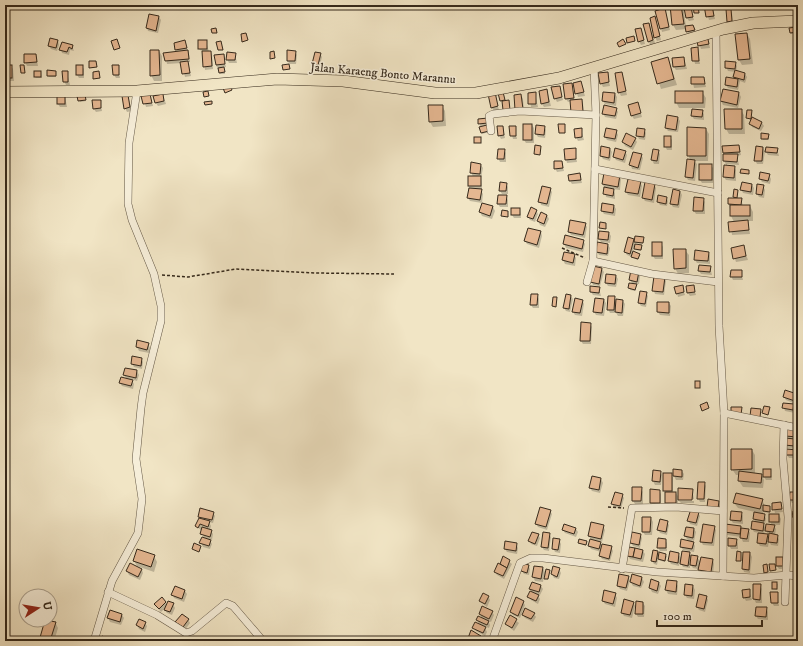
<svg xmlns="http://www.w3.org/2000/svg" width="803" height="646" viewBox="0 0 803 646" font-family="'IM FELL DW Pica',serif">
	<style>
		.shadow { fill: #0003; fill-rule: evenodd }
		.building { fill: #e5b791; stroke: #35291b }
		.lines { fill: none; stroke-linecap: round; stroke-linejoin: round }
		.street-casing { stroke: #645846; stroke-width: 8 }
		.primary-casing { stroke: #35291b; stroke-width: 12 }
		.path { stroke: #35291b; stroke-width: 1.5; stroke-dasharray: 3 2; stroke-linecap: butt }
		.street { stroke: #f6eed9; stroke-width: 7 }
		.primary { stroke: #f1e5c5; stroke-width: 11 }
		.labels { text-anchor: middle; stroke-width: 3; stroke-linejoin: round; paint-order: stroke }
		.street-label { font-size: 12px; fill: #35291b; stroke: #f6eed9 }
	</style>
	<rect width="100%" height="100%" fill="#f1e5c5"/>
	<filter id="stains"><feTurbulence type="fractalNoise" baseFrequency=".005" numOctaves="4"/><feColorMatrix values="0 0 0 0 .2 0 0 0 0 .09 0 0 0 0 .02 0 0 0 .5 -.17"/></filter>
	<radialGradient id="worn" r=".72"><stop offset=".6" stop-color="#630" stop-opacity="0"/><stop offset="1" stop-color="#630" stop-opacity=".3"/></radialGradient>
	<g class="shadow">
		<polygon points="671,5 683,5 686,27 694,27 695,32 688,33 687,29 676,30 673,25"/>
		<polygon points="705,5 712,5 715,19 709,20"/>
		<polygon points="745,5 759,5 759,8 747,9"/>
		<polygon points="793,5 798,5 798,8 794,8"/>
		<polygon points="690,8 694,20 689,21 687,18"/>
		<polygon points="730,10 732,13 733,25 730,25 728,21"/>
		<polygon points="666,13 670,30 662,32 661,28"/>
		<polygon points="159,17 161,20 158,33 148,31 147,28"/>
		<polygon points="655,18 661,40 657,41 655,37"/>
		<polygon points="649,24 655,43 650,45 649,41"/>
		<polygon points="790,28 796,29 797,34 791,34"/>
		<polygon points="641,29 645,44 641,45 639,41"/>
		<polygon points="747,34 750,39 753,64 742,65 739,60"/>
		<polygon points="707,36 710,48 701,49 697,38"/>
		<polygon points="58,41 59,45 57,51 51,49 49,46"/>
		<polygon points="206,41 209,52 212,55 213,69 205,70 203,52 199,49"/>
		<polygon points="185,42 189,54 190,62 188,62 191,76 185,77 182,63 167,64 165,54 177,52 176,50"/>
		<polygon points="72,46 74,51 70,50 69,55 62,53 61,50"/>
		<polygon points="692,49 698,49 700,64 695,64"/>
		<polygon points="159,51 162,56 162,81 154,81 151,75"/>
		<polygon points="295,52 297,55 296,64 289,64 288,60"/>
		<polygon points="235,54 237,63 229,63 227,59"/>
		<polygon points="320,54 322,57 319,68 315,67 313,64"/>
		<polygon points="36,55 38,66 27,66 25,62"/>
		<polygon points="223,55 226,67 223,67 225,74 220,74 216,65"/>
		<polygon points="668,58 677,85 661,89 652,62"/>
		<polygon points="684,58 687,69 676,70 674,67"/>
		<polygon points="735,63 737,66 736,72 745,74 747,77 745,83 740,81 738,90 728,88 726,85 734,79 736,72 728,71 726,67"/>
		<polygon points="5,66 11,66 13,69 14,81 5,81"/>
		<polygon points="77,66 82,66 84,69 84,78 79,78 77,75"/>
		<polygon points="118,66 120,78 116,78 114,75"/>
		<polygon points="41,72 42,78 36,78 35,77"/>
		<polygon points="56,72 56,77 49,77 48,76"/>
		<polygon points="67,72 70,85 66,85 64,81"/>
		<polygon points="607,73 610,86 603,87 601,83"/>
		<polygon points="622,73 627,95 621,96 619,92"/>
		<polygon points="692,78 704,78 706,87 694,88"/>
		<polygon points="581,82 585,96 578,97 574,84"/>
		<polygon points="571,84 575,101 582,100 583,103 584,115 571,101 568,102 566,99"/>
		<polygon points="559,87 563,100 557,102 555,98"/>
		<polygon points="547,90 551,106 544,107 542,104"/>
		<polygon points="724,90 739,93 741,97 738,108 723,105 721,101"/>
		<polygon points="702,92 706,98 705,108 679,108 676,102"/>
		<polygon points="494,93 499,110 494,111 492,108"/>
		<polygon points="535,93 538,107 531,107 529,94"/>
		<polygon points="615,94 617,97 616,106 605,104 603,101"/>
		<polygon points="150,95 153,106 146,107 143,96"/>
		<polygon points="163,95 166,104 158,106 156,103"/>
		<polygon points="521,95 523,99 524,112 516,109"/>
		<polygon points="65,96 67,107 60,107 58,104"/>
		<polygon points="85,96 86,101 80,102 78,97"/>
		<polygon points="128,96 132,111 127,112 125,108"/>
		<polygon points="100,101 102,111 96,112 94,109"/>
		<polygon points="442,106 445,111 446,126 433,127 430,122"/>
		<polygon points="639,107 642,117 634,119 632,116"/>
		<polygon points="616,109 618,112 616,119 605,117 603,113"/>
		<polygon points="725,110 741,110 744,115 745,134 729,134 726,129"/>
		<polygon points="702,111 704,114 704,120 694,119 692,116"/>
		<polygon points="751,111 751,118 762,123 764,126 761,131 752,127 751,124 752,120 747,118"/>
		<polygon points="678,118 680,121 678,132 668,131 666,128"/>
		<polygon points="487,119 488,125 486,125 489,132 482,134 479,120"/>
		<polygon points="532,125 534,128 534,143 526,143 524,140"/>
		<polygon points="503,127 505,138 501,139 499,135"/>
		<polygon points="510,127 515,127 517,139 513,139"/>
		<polygon points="544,127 546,130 545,138 538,137 536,134"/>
		<polygon points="581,129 584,140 578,141 576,137"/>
		<polygon points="706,129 709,134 708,161 694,161 697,164 695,181 688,180 686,176 691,161 688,155"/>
		<polygon points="644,130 646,133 645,140 639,139 637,135"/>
		<polygon points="616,131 618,135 616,142 607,140 605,137"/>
		<polygon points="769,135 769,140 763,140 762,138"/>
		<polygon points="670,137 672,140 672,150 667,150 665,146"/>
		<polygon points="635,139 637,142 633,150 625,146 623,142"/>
		<polygon points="739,146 741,155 737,156 739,165 727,164 727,166 724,161 723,147"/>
		<polygon points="763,148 765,151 763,164 757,164 755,160"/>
		<polygon points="610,149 612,152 610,161 603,159 601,156"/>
		<polygon points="777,149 779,156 768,155 766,152"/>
		<polygon points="504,150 506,153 506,162 500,162 498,158"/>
		<polygon points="575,150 577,162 567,163 566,159"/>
		<polygon points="658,151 660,154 659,164 654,164 652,160"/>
		<polygon points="625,152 627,155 625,163 616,160 614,157"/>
		<polygon points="641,155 643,158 640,170 632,169 631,165"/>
		<polygon points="562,162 564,171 557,172 555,168"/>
		<polygon points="481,165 483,168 481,178 482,189 480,189 483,194 482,203 470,201 468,198 469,177 473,177 471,172"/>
		<polygon points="700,165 711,165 713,168 713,183 702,183 700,180"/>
		<polygon points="734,167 736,170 736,181 726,180 724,177"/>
		<polygon points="580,174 582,183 572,184 570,181"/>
		<polygon points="769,175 771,179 770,184 762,182 760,179"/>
		<polygon points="619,176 621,179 620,190 613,189 615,193 615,199 606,197 603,184"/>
		<polygon points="640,182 642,186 640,197 628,195 626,192"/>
		<polygon points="506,184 508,187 508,194 502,194 500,191"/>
		<polygon points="654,185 656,188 654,203 645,201 643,198"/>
		<polygon points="752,185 754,188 753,195 743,193 741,189"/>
		<polygon points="763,186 765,190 764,198 759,197 757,194"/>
		<polygon points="550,189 552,192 549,207 541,205 540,201"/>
		<polygon points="737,190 737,199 741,199 743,206 750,206 753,212 753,221 748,221 750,234 732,235 730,222 734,222 731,216 729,204 735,199 734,197"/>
		<polygon points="680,191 682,195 679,208 673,207 671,204"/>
		<polygon points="506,196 508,200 508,207 500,207 498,204"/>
		<polygon points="666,198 668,201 667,206 660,205 658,202"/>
		<polygon points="703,199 705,202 705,214 696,214 694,211"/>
		<polygon points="483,204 493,207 495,211 492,219 482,216 480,212"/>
		<polygon points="614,206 616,209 615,216 604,214 602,211"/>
		<polygon points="520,209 521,218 514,218 512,215"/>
		<polygon points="536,210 538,214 535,222 530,220 528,217"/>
		<polygon points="547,215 549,219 545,227 540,225 538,221"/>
		<polygon points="585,224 587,227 585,238 571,235 569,232"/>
		<polygon points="541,232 542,236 539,248 527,244 525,241"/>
		<polygon points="609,233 611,236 610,243 601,242 599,239"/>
		<polygon points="566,236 583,241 585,244 583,252 566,248 564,244"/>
		<polygon points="636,237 644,240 643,244 635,243 635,245 642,247 641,251 636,250 634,247 633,252 639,255 638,260 627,255 625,252 633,239 635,243"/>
		<polygon points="653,243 661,243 663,247 663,259 655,259 653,256"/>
		<polygon points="608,245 610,248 608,256 599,255 597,252"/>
		<polygon points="743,246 748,260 736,262 732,249"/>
		<polygon points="685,250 689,255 689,273 678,274 675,268"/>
		<polygon points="709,253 710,256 710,264 697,263 695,260"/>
		<polygon points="574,255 576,258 575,266 565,264 563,260"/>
		<polygon points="710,267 712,275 701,274 699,271"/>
		<polygon points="602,269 604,272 600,286 593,285 591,281"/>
		<polygon points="741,271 743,280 733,280 731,276"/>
		<polygon points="638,272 640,276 639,284 635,284 636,291 630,290 630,284 633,285 630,280"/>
		<polygon points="616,276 618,279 616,287 608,286 606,283"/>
		<polygon points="664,278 666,281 664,295 655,294 654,291"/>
		<polygon points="682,286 685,295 678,297 677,293"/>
		<polygon points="693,286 696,295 690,296 688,293"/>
		<polygon points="599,288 601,296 593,295 591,292"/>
		<polygon points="646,293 648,296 646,307 641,306 639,303"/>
		<polygon points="537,295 539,299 539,308 533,308 531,305"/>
		<polygon points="571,296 573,299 570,312 566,311 564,308"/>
		<polygon points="614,297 617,303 623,301 625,304 623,316 618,316 615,311 615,313 610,313 608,309"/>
		<polygon points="582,300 584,304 582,316 575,315 573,312"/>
		<polygon points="604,300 606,303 604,316 596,315 594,312"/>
		<polygon points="658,303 669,303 671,306 670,316 660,315 658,312"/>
		<polygon points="590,324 592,327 591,344 583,344 581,341"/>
		<polygon points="138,342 148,344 150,348 149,353 139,351 137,347"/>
		<polygon points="141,359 143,362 142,369 134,367 132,364"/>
		<polygon points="137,371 139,375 137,381 131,379 134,384 133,389 122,386 120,383 127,380 124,375"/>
		<polygon points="796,395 798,405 786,400 784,397"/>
		<polygon points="793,405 795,413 785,411 784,408"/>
		<polygon points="798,431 798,440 795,440 797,443 796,449 787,448 785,445 788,439 786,436"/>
		<polygon points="752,450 755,455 755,474 761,474 764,480 763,488 743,487 739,481 740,475 736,475 732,469"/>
		<polygon points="798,451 798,458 789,458 787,455"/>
		<polygon points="674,470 682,471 684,474 683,480 676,480 674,476"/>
		<polygon points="764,470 770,470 772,480 766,480 764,477 764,478"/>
		<polygon points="654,471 660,472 662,475 661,485 655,485 653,481"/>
		<polygon points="665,474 671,474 673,477 673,493 676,493 679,498 692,490 694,499 679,499 679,500 678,498 678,506 668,506 666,502"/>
		<polygon points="593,477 601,479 603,483 600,493 592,491 590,488"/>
		<polygon points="704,483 706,486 705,502 700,502 698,498"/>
		<polygon points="641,488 643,492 643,504 635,504 633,501"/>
		<polygon points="659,491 661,494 661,506 653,506 651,503"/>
		<polygon points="798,493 798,503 792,503 790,500"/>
		<polygon points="622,495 624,498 621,509 614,507 612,504"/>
		<path d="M762,500L765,506L770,508V513L763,512V515L766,518L765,524H763L766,529L772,526L770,521L779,515L781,519L780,525H773L776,529L775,535L779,539L778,546L771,545L769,541L768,547L760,546L758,543L759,533L754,532L752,529L756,523L754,519L755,512L738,508L734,503ZM765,529L768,534H770L769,539L767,535H764Z"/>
		<polygon points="679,501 694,501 694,503 681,503"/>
		<polygon points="780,503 783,512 775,513 773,504"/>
		<polygon points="550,511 552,514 547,530 538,527 536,524"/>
		<polygon points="798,512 798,520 795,520 793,517"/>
		<polygon points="213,513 215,516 213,523 209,522 211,526 210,530 213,534 212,540 209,539 212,544 210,549 203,547 201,543 204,539 202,531 196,526 201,520 199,516"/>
		<polygon points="698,513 700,516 697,526 690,524 688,520"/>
		<polygon points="741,513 743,516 743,524 733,523 731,520"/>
		<polygon points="651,518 653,522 652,535 645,535 643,532"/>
		<polygon points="667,522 669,525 667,535 660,533 658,530"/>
		<polygon points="565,525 576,529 578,532 576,537 565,533 563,530"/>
		<polygon points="726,525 748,529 750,533 749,542 743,542 741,537 727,535 725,531"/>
		<polygon points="603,526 605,530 602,542 599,541 602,547 611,547 613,551 610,561 602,559 600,556 601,552 591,549 589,546 592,541 589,536"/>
		<polygon points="714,527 716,530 714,546 703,545 701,541"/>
		<polygon points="694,529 696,532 694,541 692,540 695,546 694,552 683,550 681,547 689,542 685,536"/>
		<polygon points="549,534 551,537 549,551 544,550 542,547"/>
		<polygon points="640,534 642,538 640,548 633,546 631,543"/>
		<polygon points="538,535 540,538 537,546 531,544 530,541"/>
		<polygon points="559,540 561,544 560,553 555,552 553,548"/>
		<polygon points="665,540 667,543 667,551 660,551 658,547"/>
		<polygon points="736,540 738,543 738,549 731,549 729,545"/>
		<polygon points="586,541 586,546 579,543"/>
		<polygon points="516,544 518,548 517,554 507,552 505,549"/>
		<polygon points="643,551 645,554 643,562 630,559 628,556"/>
		<polygon points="657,552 660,556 667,556 665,562 658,560 657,565 654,564 652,561"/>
		<polygon points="690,553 691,556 697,557 701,563 713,560 714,564 713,575 701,573 698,567 698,569 693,568 690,564 690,568 683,567 680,562 679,566 671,564 669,561 678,554 682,559"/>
		<polygon points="750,553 752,557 750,573 744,572 743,569"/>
		<polygon points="154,556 157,562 154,572 137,566 134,561"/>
		<polygon points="504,558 512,564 504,579 497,575 495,572"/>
		<polygon points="783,558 785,569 779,569 777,566"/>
		<polygon points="528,565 530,569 529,575 524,574 522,571"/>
		<polygon points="543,568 546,574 549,571 550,572 548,580 544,576 543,582 535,581 533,577"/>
		<polygon points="554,568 559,569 561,573 559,579 554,578 552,574"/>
		<polygon points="142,570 143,573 140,580 129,575 127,571"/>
		<polygon points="633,575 642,578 644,582 641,588 633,586 630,581 627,591 620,589 618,586 628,577 631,582"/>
		<polygon points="652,581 659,583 661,586 658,594 652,592 650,588"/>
		<polygon points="676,582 678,586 677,595 668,594 666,590"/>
		<polygon points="773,583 778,584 777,590 773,589"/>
		<polygon points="754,585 760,585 762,589 762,603 756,603 754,599"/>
		<polygon points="541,586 543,589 540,595 537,594 540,599 538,604 531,600 529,597 533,594 530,589"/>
		<polygon points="693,586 695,590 694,599 687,598 685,595"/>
		<polygon points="749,590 752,600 746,601 744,597"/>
		<polygon points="185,591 187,594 184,602 174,598 173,595"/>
		<polygon points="777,593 779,606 774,606 772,603"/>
		<polygon points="615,594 617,598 615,607 605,604 603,601"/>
		<polygon points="488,596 490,600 487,607 480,601"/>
		<polygon points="706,596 708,600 705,612 699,610 697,607"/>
		<polygon points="161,598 167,605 173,604 175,608 172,615 167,613 164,609 161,612 157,607"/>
		<polygon points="523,602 525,605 520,618 513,615 511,612"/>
		<polygon points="633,602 635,606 632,618 624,616 622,613"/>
		<polygon points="643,603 645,606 644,617 638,617 636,614"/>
		<polygon points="766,608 768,612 768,620 758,619 756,616"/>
		<polygon points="492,612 494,615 491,622 488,620 490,625 489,628 484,626 487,632 485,636 476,631 474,628 480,626 477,620 482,619 480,614"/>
		<polygon points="534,614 536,617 533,622 525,618 523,615"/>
		<polygon points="122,615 124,618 121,625 110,622 108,618"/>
		<polygon points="510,616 519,623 514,631 506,624"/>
		<polygon points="188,619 190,623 185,630 177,622"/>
		<polygon points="46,620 55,622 58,628 55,638 65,641 40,641"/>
		<polygon points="145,623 147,626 145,632 139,629 137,625"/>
	</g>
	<g class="building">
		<polygon points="670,5 681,5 684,24 672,25"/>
		<polygon points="693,5 698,5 699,13 694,13"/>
		<polygon points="704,5 712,5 714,16 706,17"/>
		<polygon points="691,7 693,17 686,18 684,8"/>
		<polygon points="665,8 669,27 660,29 655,11"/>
		<polygon points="726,9 731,9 732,21 727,22"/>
		<polygon points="149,14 159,16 156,31 146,28"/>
		<polygon points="655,16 660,36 654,38 650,18"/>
		<polygon points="649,23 653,40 648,42 643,24"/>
		<polygon points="693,25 695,30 686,32 685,26"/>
		<polygon points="796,27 797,32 790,33 789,28"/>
		<polygon points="216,28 217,33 212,33 211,29"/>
		<polygon points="641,28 644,40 638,42 635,29"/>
		<polygon points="246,33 248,40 242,42 241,34"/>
		<polygon points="747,33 750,59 738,60 735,34"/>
		<polygon points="707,35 709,44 698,46 696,37"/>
		<polygon points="634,36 635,41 627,43 626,38"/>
		<polygon points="50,38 58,40 56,48 48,46"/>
		<polygon points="117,39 120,48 114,50 111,41"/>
		<polygon points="623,39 626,44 619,47 617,43"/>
		<polygon points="185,40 187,48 175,50 174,43"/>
		<rect x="198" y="40" width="9" height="9"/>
		<polygon points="221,41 223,50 218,50 216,42"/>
		<polygon points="62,42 73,45 72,49 69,47 67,52 59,50"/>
		<polygon points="698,47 699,61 692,61 691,48"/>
		<polygon points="150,50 159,50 160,75 150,76"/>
		<polygon points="188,50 189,59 165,61 163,53"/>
		<polygon points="287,50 296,51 295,61 287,61"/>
		<polygon points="202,51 211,51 212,66 203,67"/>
		<polygon points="274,51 275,58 270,59 270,52"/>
		<polygon points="227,52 236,53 235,60 226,60"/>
		<polygon points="315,52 321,53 318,65 312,64"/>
		<polygon points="24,54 36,54 37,62 24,63"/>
		<polygon points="224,54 225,64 216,65 214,55"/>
		<polygon points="668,57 674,79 657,84 651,62"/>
		<polygon points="684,57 685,66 673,67 672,58"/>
		<polygon points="89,61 96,61 97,67 89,68"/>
		<polygon points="188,61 190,73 182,74 180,62"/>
		<polygon points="725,61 736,62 735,69 725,68"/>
		<polygon points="289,64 290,69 283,70 282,65"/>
		<rect x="5" y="65" width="7" height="13"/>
		<polygon points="20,65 24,65 25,73 21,73"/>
		<rect x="76" y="65" width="7" height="10"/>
		<polygon points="112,65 119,65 119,75 113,75"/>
		<polygon points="224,67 225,72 219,73 218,68"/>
		<polygon points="47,70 56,71 56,76 47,76"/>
		<polygon points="735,70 745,73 744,80 733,77"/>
		<rect x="34" y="71" width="7" height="6"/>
		<polygon points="62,71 68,71 68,82 63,82"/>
		<polygon points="99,71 100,78 93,79 93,72"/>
		<polygon points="608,72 609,82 600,84 598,73"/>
		<polygon points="622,72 626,91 618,93 615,73"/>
		<polygon points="691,77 704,77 705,84 691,84"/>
		<polygon points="726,77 738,79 737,87 725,85"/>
		<polygon points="581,81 584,92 575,94 573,83"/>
		<polygon points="572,83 574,98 565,99 563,84"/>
		<polygon points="230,85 232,90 225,93 223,88"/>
		<polygon points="560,86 562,97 554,99 551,87"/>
		<polygon points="547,89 549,102 541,104 539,91"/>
		<polygon points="723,89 739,92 737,105 720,101"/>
		<polygon points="208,91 209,96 204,97 203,92"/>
		<rect x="675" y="91" width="28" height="12"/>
		<polygon points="495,92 498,106 491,108 488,94"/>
		<polygon points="503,92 505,100 500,101 498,93"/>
		<polygon points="536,92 536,104 528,104 528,93"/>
		<polygon points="603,92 615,93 614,103 602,101"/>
		<polygon points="150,94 152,103 143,104 141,96"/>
		<polygon points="163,94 164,101 155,103 153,96"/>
		<polygon points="521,94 523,109 515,110 514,95"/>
		<rect x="57" y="95" width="8" height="9"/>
		<polygon points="85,95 86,100 78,101 77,96"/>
		<polygon points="128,95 130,107 124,109 122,96"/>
		<polygon points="582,99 583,112 571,113 570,100"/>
		<polygon points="92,100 101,100 101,108 93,109"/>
		<polygon points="509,100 510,110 503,110 502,101"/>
		<polygon points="212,101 212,104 205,105 204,102"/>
		<polygon points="638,102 641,113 631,116 628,105"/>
		<polygon points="428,105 443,105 443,121 429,122"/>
		<polygon points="604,105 617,108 615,116 602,114"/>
		<polygon points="692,109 703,110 702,117 691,116"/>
		<polygon points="724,109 742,109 742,129 725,129"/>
		<polygon points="747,110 752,110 751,119 746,118"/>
		<polygon points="667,115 678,117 676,130 665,128"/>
		<polygon points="752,117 762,122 759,129 749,124"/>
		<polygon points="488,118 488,123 478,124 478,119"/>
		<rect x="523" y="124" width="9" height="16"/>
		<polygon points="558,124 565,124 565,133 559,133"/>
		<polygon points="487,125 489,131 481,133 479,127"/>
		<polygon points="536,125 545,126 544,135 535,134"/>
		<polygon points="497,126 503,126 504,135 498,136"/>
		<polygon points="509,126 516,126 516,136 510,136"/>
		<polygon points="687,127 706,128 706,156 687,156"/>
		<polygon points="582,128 582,137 575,138 574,129"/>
		<polygon points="606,128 617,130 615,139 604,137"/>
		<polygon points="637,128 645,129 644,137 636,136"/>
		<polygon points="626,133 636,138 631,147 622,142"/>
		<polygon points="761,133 769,134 768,139 761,139"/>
		<rect x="664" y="136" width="7" height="11"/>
		<rect x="474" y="137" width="7" height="6"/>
		<polygon points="535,145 541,146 540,155 534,154"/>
		<polygon points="739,145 740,152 723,153 722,146"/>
		<polygon points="601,146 610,148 609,158 600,156"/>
		<polygon points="756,146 763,147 762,161 754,161"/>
		<polygon points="766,147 778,148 777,153 765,152"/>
		<polygon points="576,148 576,159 565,160 564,149"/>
		<polygon points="615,148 626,151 623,160 613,157"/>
		<polygon points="498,149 505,149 504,159 497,159"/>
		<polygon points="653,149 659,150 657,161 651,160"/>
		<polygon points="633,152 642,154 638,168 629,165"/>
		<polygon points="723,154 738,154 737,162 723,161"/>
		<polygon points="687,159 695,160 693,178 685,177"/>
		<polygon points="554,161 562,161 563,168 554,169"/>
		<polygon points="471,162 481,164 480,174 470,173"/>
		<rect x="699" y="164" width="13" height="16"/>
		<polygon points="724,165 735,166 734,178 723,177"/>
		<polygon points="741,169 749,170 749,174 740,173"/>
		<polygon points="760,172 770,174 768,181 759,179"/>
		<polygon points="580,173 581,180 569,181 568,175"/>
		<polygon points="604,173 620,175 618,187 602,184"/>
		<rect x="468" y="176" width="13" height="10"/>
		<polygon points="628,179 641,181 638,194 625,192"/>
		<polygon points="500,182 507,183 506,191 499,191"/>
		<polygon points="645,182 655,184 652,200 642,198"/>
		<polygon points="742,182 752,184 751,192 740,190"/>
		<polygon points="757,184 764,185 762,195 756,194"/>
		<polygon points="542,186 551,188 547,204 538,202"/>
		<polygon points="604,187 614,189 613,196 603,194"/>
		<polygon points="469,188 482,189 480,200 467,198"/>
		<polygon points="673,189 680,191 678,205 670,204"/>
		<polygon points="734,189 738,190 737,198 733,197"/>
		<polygon points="498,195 507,195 506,204 497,204"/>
		<polygon points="658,195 667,197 666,204 657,202"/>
		<polygon points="694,197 704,198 703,211 693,211"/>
		<polygon points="728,198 742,198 741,205 728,204"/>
		<polygon points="482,203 493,206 490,216 479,212"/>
		<polygon points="602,203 614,205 613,213 601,211"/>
		<rect x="730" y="205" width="20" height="11"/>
		<polygon points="531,207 537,210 533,219 527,217"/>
		<rect x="511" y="208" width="9" height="7"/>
		<polygon points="502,210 508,211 508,217 501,216"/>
		<polygon points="541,212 547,215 544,224 537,221"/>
		<polygon points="570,220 586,223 583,235 568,232"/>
		<polygon points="748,220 749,230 729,232 728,222"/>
		<polygon points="600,222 606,223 606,229 599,228"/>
		<polygon points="528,228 541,231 537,245 524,241"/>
		<polygon points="599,231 609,232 608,240 598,239"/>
		<polygon points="565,235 584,240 582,249 563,244"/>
		<polygon points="635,236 644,237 643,243 634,242"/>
		<polygon points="628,237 634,239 630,254 624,252"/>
		<polygon points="597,242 608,244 607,254 596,252"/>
		<rect x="652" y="242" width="10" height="14"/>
		<polygon points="635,244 642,245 641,250 634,249"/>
		<polygon points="744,245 746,256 733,259 731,248"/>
		<polygon points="673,249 686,249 686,268 674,269"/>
		<polygon points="695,250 709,252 708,261 694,260"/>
		<polygon points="633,251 640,254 638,259 631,257"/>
		<polygon points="564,252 575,254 573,263 562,260"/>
		<polygon points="699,265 711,266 710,272 698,271"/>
		<polygon points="593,266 602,268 599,284 590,282"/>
		<polygon points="631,270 639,271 637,282 629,280"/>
		<polygon points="731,270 742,270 742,277 730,277"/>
		<polygon points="606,274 616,275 615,284 605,283"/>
		<polygon points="654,276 665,277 663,292 652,291"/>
		<polygon points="629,283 637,284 635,290 628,288"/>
		<polygon points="683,285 684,292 676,294 674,287"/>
		<polygon points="694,285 695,292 687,293 686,286"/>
		<polygon points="590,286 600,287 599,293 590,292"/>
		<polygon points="640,291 647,292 645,304 638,303"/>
		<polygon points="531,294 538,294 537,305 530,305"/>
		<polygon points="566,294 571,295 569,309 563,308"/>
		<polygon points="608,296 615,296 614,310 607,310"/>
		<polygon points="553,297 557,297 556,307 552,306"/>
		<polygon points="575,298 583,300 580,313 572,312"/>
		<polygon points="595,298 604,299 602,313 593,312"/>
		<polygon points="616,299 623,300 622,313 615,312"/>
		<polygon points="657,302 669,302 669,313 657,312"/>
		<polygon points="581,322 591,323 590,341 580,341"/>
		<polygon points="137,340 149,343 147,350 136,347"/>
		<polygon points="132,356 142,358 141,366 131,364"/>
		<polygon points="125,368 137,370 136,378 123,375"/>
		<polygon points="121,377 133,380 131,386 119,383"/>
		<rect x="695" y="381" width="5" height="7"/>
		<polygon points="785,390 797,394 795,401 783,397"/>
		<polygon points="707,402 709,408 702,411 700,405"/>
		<polygon points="783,403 794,404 793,410 782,408"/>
		<polygon points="764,406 770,407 768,415 762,413"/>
		<polygon points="731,407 742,407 741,415 731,414"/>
		<polygon points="751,408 761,409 760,417 750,416"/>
		<polygon points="797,408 798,409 798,422 794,421"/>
		<polygon points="786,429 798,430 798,437 785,436"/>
		<polygon points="785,438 795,439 795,446 784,445"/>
		<polygon points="731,449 752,449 752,469 731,470"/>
		<polygon points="786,449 798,450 798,455 786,455"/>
		<polygon points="673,469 682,470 682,477 673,476"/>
		<rect x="763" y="469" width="8" height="8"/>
		<polygon points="653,470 661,471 660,482 652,481"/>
		<polygon points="739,471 762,474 761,483 738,481"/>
		<rect x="663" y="473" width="9" height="18"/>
		<polygon points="592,476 601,478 599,490 589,488"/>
		<polygon points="698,482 705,482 704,499 697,499"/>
		<polygon points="632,487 642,487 641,501 632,501"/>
		<polygon points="678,488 693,489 692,500 678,500"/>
		<polygon points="650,489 660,490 660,503 650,503"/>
		<polygon points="615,492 623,494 620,506 611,504"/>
		<rect x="665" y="492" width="11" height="11"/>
		<polygon points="790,492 798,492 798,500 789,500"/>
		<polygon points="736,493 763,499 760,509 733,503"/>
		<polygon points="708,499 719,501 718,509 707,507"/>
		<polygon points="781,502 782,509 772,510 772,503"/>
		<polygon points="763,505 770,506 770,512 763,511"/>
		<polygon points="540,507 551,510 546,527 535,524"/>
		<polygon points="200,508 214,512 212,520 198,517"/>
		<polygon points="691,509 699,512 696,523 687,521"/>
		<polygon points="731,511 742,512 741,521 730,520"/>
		<polygon points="793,511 798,511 798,517 792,517"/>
		<polygon points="754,512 765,514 764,521 753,519"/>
		<rect x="769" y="514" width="10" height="8"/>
		<polygon points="642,517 651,517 650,532 642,532"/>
		<polygon points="199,518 210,521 208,527 200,524 198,528 195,526"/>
		<polygon points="660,519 668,521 666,532 657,530"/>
		<polygon points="752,521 764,523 763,531 751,529"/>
		<polygon points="591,522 604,525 601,539 588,536"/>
		<polygon points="564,524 576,528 574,534 562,530"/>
		<polygon points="703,524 715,526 712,543 700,542"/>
		<polygon points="725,524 741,526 740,534 724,532"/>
		<polygon points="766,524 775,525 773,532 765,531"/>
		<polygon points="202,527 212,530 210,537 200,534"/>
		<polygon points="686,527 694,528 693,538 684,536"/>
		<polygon points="741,528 749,529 747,539 740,538"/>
		<polygon points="532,532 539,534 535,544 528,541"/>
		<polygon points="543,532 550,533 548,548 541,547"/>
		<polygon points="632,532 641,534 639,545 630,543"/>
		<polygon points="758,533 768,534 766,544 757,543"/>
		<polygon points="769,533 778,535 777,543 768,542"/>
		<polygon points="202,537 211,540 209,546 199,543"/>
		<polygon points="553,538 560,539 558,550 552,549"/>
		<polygon points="658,538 666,539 666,548 657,548"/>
		<polygon points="728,538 737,539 736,546 728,546"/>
		<polygon points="579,539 587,541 586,545 578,543"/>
		<polygon points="590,539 601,542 599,549 588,546"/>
		<polygon points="681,539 694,542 692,549 680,547"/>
		<polygon points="505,541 517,543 516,551 504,549"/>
		<polygon points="194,543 201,546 199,552 192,549"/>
		<polygon points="602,544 612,546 609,559 599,556"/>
		<polygon points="629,547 635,548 633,557 627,556"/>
		<polygon points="635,548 643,550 641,559 633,557"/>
		<polygon points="137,549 155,555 151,567 133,561"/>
		<polygon points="653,550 658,551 656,562 651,561"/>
		<polygon points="670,551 679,553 678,563 668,561"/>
		<polygon points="682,551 690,552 688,566 680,564"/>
		<polygon points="737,551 741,552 741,561 736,561"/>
		<polygon points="659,552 666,554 665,561 658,559"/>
		<polygon points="743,552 750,552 749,570 742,569"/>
		<polygon points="691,555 698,556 696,566 690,565"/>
		<polygon points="503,556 510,560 507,568 500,564"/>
		<polygon points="701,557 713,559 711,572 698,570"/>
		<rect x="776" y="557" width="7" height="9"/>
		<polygon points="130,563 142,569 138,577 126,571"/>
		<polygon points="498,563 507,568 503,576 494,572"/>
		<polygon points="522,563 529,565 527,573 521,571"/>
		<polygon points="767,564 768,572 764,573 763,565"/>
		<polygon points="769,564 775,564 776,570 770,571"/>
		<polygon points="534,566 543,567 541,579 532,577"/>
		<polygon points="553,566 560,568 557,577 551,574"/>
		<polygon points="546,569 550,570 548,579 544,579"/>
		<polygon points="619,574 629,576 626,588 617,586"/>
		<polygon points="632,574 642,577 640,586 630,582"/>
		<polygon points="651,579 659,582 657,591 649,588"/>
		<polygon points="667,580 677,581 676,592 665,590"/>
		<polygon points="532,582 541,585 539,592 529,589"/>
		<rect x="772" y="582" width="5" height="7"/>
		<polygon points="685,584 693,585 692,596 684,595"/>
		<polygon points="753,584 761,584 760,600 753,599"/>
		<polygon points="795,585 798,585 798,598 796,598"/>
		<polygon points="175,586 185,590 182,599 171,595"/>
		<polygon points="750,589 750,597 743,598 742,590"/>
		<polygon points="604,590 616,593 613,604 602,601"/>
		<polygon points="530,591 539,595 536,601 527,597"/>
		<polygon points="770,592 778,592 778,603 771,603"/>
		<polygon points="483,593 489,596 485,604 479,601"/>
		<polygon points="699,594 707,596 704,609 696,607"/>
		<polygon points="162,597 166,602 159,609 154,604"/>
		<polygon points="516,597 524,601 518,616 510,612"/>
		<polygon points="624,599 634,602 630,615 621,613"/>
		<polygon points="168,601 174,603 170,612 164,610"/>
		<polygon points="636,601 643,602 643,614 635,614"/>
		<polygon points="798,605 798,616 794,614"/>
		<polygon points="482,606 493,611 489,619 479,614"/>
		<polygon points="756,607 767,607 766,617 755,616"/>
		<polygon points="525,608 535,613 531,619 522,615"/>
		<polygon points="110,610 122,614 120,622 107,618"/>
		<polygon points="182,614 189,619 183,627 175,622"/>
		<polygon points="510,615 517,619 512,628 505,624"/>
		<polygon points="478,616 489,621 487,625 476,620"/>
		<polygon points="139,619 146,622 143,629 136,625"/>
		<polygon points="45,620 56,622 50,641 39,641"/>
		<polygon points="475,622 486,627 483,633 472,628"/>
		<polygon points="471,630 481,636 480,641 467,641"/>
		<polygon points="102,636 114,640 113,641 100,641"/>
		<polygon points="56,637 65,640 65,641 55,641"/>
		<polygon points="505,637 514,641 503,641"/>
	</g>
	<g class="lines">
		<defs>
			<g id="street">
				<polyline points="716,30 719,326 724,413 723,576"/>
				<polyline points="491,131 489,116 493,114 520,111 596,115"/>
				<polyline points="595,169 718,193"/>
				<polyline points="593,261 652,274 718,282"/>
				<polyline points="587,282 593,261 596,115 594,68"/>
				<polyline points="724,413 798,428"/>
				<polyline points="784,425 783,459 788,517 785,602"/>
				<polyline points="622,569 632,508 676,507 723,511"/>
				<polyline points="108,592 157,615 186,633 192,631 226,603 233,606 263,641"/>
				<polyline points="94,641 112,581 138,533 142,499 136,459 141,408 143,393 161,321 161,306 154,274 132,220 128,204 129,143 137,91"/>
				<polyline points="492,641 520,563 531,558 543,558 657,572 754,578 787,575 798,576"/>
			</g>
			<polyline id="primary" points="5,92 137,91 277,79 343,81 435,93 476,93 559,78 723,29 753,23 798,21"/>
		</defs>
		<use href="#street" class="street-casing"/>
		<use href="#primary" class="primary-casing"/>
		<g class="path">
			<polyline points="562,248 585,258"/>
			<polyline points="162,275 188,277 236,269 315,273 394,274"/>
			<polyline points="608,507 624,508"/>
		</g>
		<use href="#street" class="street"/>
		<use href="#primary" class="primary"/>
	</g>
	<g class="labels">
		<g class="street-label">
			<text transform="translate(383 73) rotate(5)" y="4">Jalan Karaeng Bonto Marannu</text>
		</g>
	</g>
	<rect width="803" height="646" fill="none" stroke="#f1e5c5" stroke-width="20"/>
	<rect x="6" y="6" width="791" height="634" fill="none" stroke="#35291b" stroke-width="2"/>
	<rect x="10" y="10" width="783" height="626" fill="none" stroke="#35291b"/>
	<g transform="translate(38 608) rotate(78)"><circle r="19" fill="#f6eed9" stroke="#a99f8d"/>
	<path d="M0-3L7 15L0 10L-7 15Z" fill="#8f2418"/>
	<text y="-6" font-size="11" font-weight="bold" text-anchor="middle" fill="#35291b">U</text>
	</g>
	<path d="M657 620v6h105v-6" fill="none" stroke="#35291b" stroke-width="2"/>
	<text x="663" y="620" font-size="12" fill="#35291b" stroke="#f6eed9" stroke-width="3" paint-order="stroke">100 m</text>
	<rect width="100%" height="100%" filter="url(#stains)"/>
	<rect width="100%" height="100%" fill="url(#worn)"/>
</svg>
